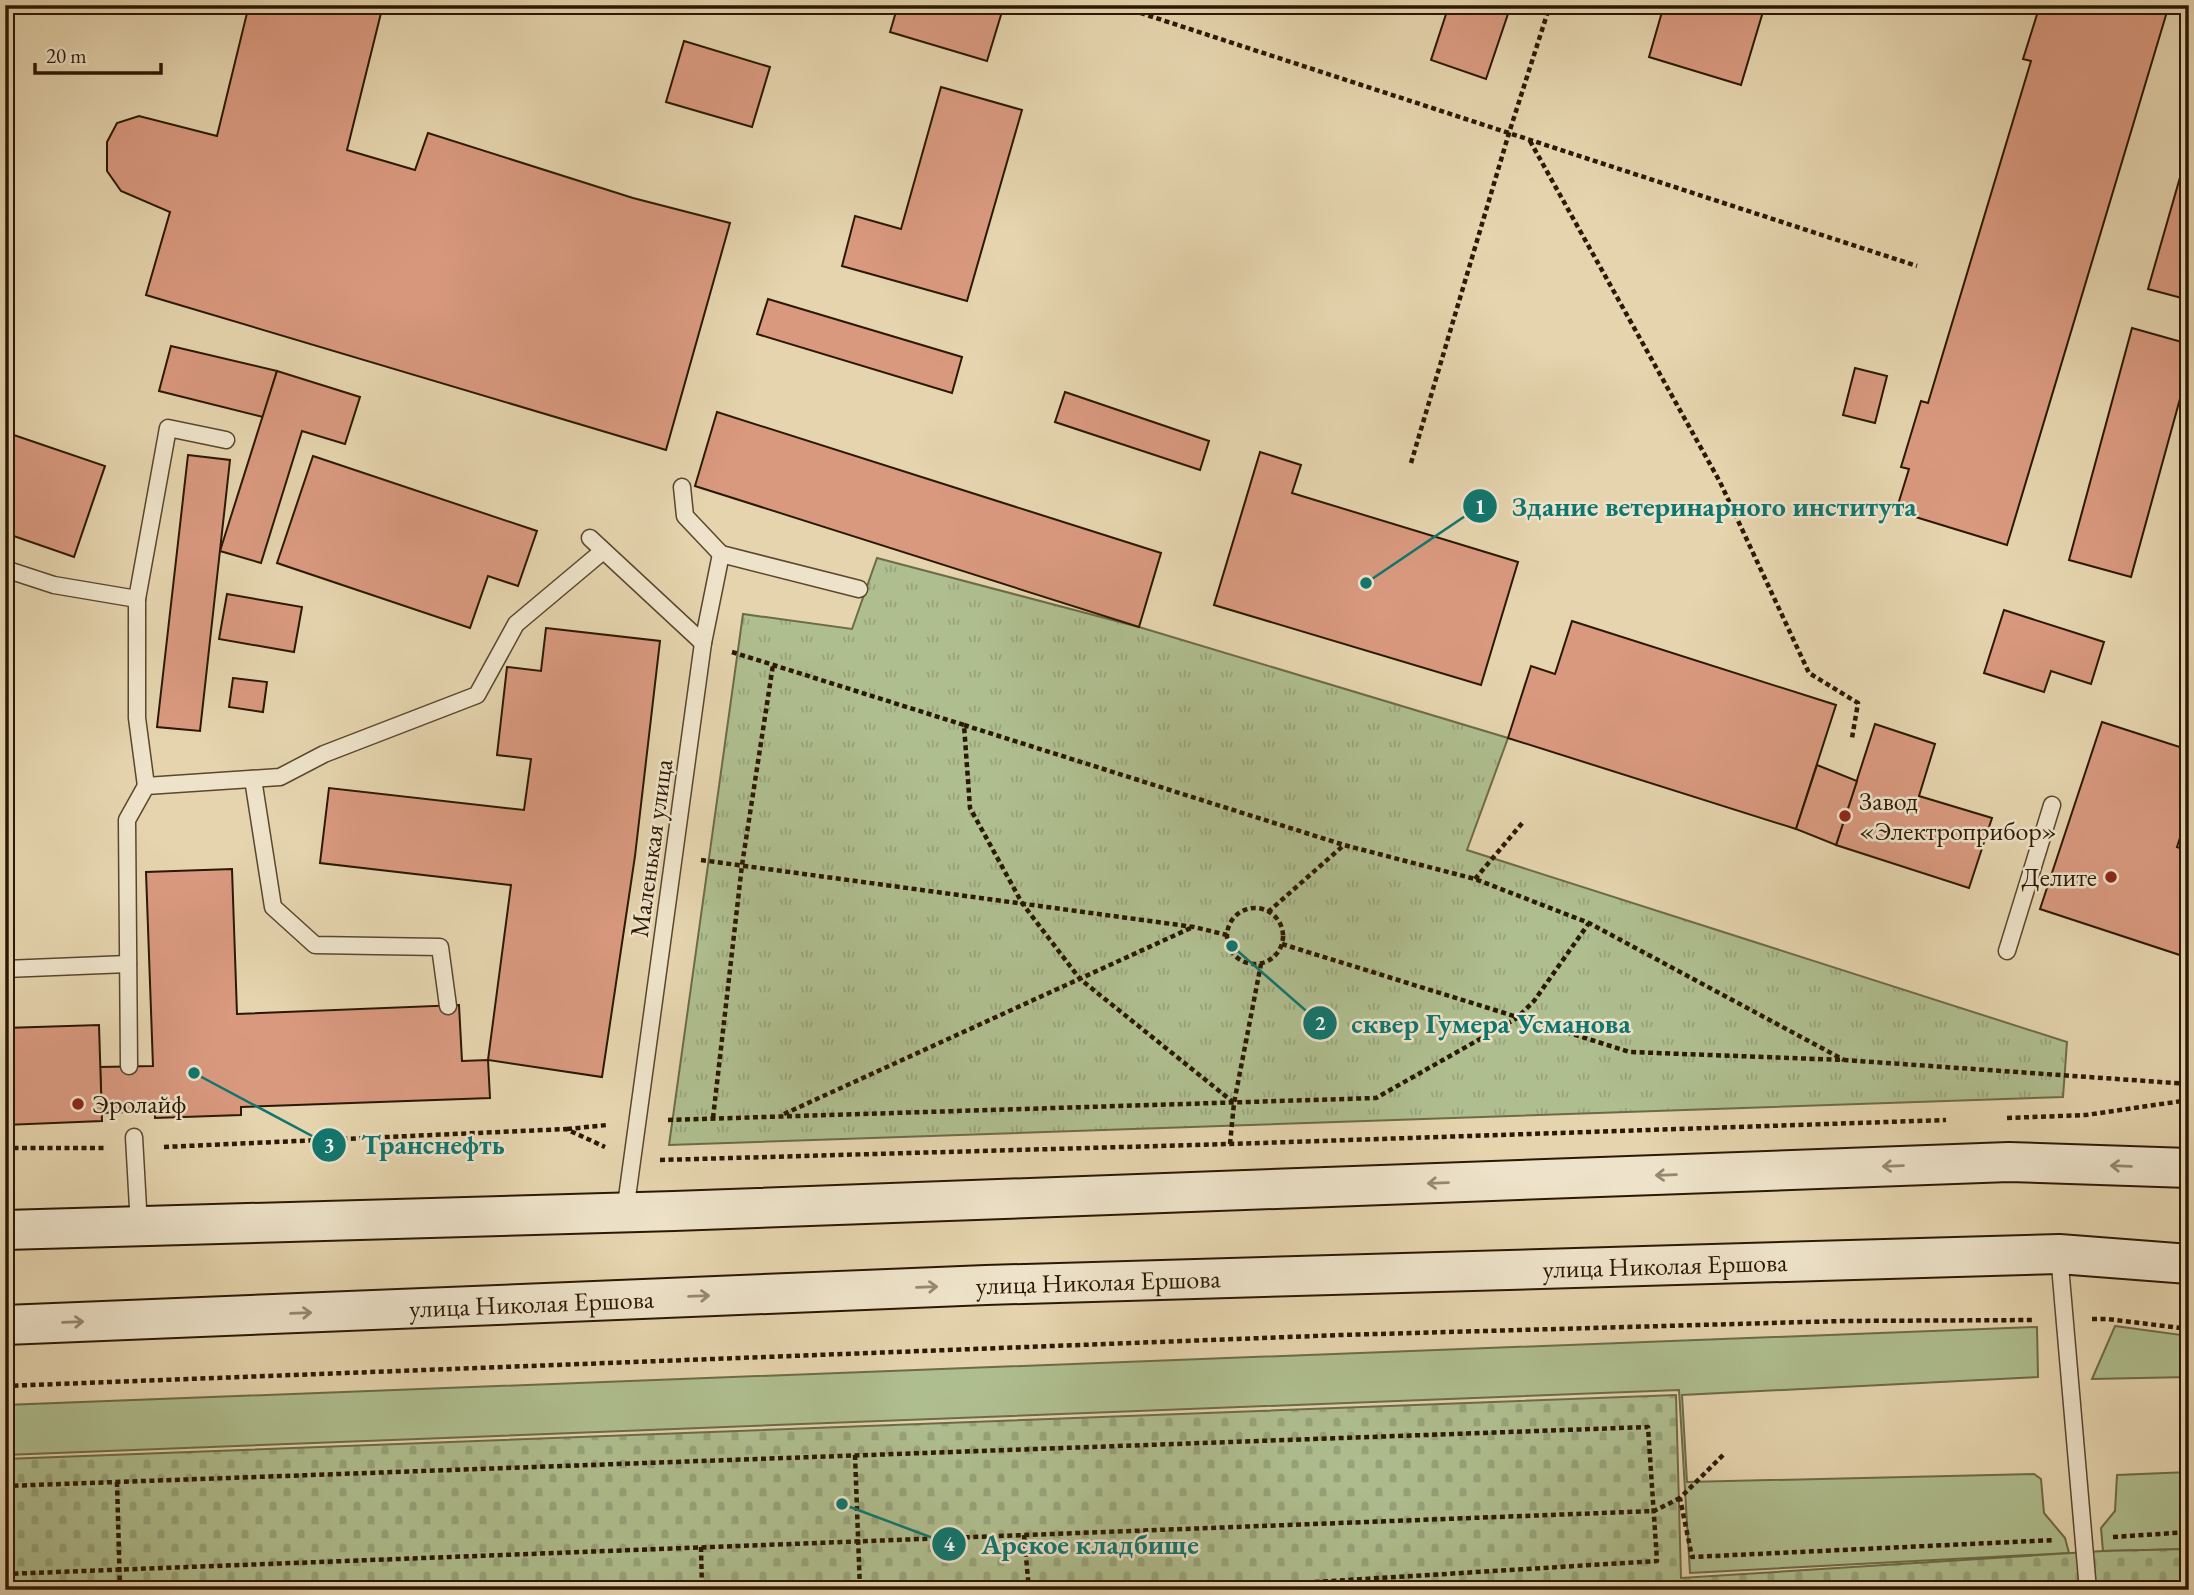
<svg xmlns="http://www.w3.org/2000/svg" width="2194" height="1595" viewBox="0 0 2194 1595" font-family="'EB Garamond',serif">
	<style>
		.grass { fill: #afbe8f; stroke: #6d6b48; stroke-width: 2 }
		.cemetery { fill: url(#cemetery-stones); stroke: #6d6b48; stroke-width: 2 }
		.park { fill: url(#park-tufts); stroke: #6d6b48; stroke-width: 2 }
		.building { fill: #d9997f; stroke: #2b1802; stroke-width: 2 }
		.lines { fill: none; stroke-linecap: round; stroke-linejoin: round }
		.lane-casing { stroke: #5a472d; stroke-width: 19 }
		.secondary-casing { stroke: #2b1802; stroke-width: 42 }
		.path { stroke: #2b1802; stroke-width: 4.5; stroke-dasharray: 5 3.5; stroke-linecap: butt }
		.lane { stroke: #eee3ca; stroke-width: 16 }
		.secondary { stroke: #eee3ca; stroke-width: 38 }
		.oneway { stroke: #968870 }
		.poi-dot { fill: #8f2418; stroke: #eee3ca; stroke-width: 2.5 }
		.labels { text-anchor: middle; stroke-width: 5; stroke-linejoin: round; paint-order: stroke }
		.poi-label { font-size: 26px; fill: #2b1802; stroke: #eee3ca; text-anchor: start }
		.street-label { font-size: 26px; fill: #2b1802; stroke: #eee3ca }
		.leader { fill: none; stroke: #0f766e; stroke-width: 2.5 }
		.callout-dot { fill: #0f766e; stroke: #eee3ca; stroke-width: 2.5 }
		.mark-label { font-size: 21px; text-anchor: middle; font-weight: bold; fill: #fff }
		.callout-label { font-size: 28px; text-anchor: middle; font-weight: bold; fill: #0f766e; stroke: #eee3ca; stroke-width: 5; stroke-linejoin: round; paint-order: stroke }
	</style>
	<defs>
		<pattern id="cemetery-stones" width="16" height="16" patternUnits="userSpaceOnUse" patternTransform="scale(1.75)"><rect width="16" height="16" fill="#afbe8f"/><path d="M2 7V4a2 2 0 0 1 4 0v3zM10 15v-3a2 2 0 0 1 4 0v3z" fill="#97a37a"/></pattern>
		<pattern id="park-tufts" width="24" height="20" patternUnits="userSpaceOnUse" patternTransform="scale(1.75)"><rect width="24" height="20" fill="#afbe8f"/><path d="M3 7l-1-3M5 7V3M7 7l1-3M15 17l-1-3M17 17v-4M19 17l1-3" fill="none" stroke="#97a37a"/></pattern>
	</defs>
	<rect width="100%" height="100%" fill="#e5d4ae"/>
	<filter id="stains"><feTurbulence type="fractalNoise" baseFrequency=".00286" numOctaves="4"/><feColorMatrix values="0 0 0 0 .2 0 0 0 0 .09 0 0 0 0 .02 0 0 0 .5 -.17"/></filter>
	<radialGradient id="worn" r=".72"><stop offset=".6" stop-color="#630" stop-opacity="0"/><stop offset="1" stop-color="#630" stop-opacity=".3"/></radialGradient>
	<g class="grass">
		<polygon points="2115,1326 2189,1336 2189,1377 2092,1379"/>
		<polygon points="2037,1327 2038,1377 1682,1395 1687,1482 2034,1474 2041,1479 2044,1513 2065,1538 2069,1553 1690,1573 1679,1390 5,1455 5,1405"/>
		<polygon points="2189,1472 2189,1549 2103,1551 2101,1528 2115,1511 2117,1475"/>
	</g>
	<polygon class="cemetery" points="1676,1395 1681,1578 2103,1551 2189,1549 2189,1590 5,1590 5,1459"/>
	<polygon class="park" points="877,558 1139,627 1508,738 1467,850 2067,1042 2063,1097 669,1145 743,614 852,629"/>
	<g class="building">
		<polygon points="383,5 347,150 415,170 428,133 633,198 730,223 666,450 146,295 170,212 121,191 107,171 107,142 117,123 139,116 217,136 248,9 236,5"/>
		<polygon points="898,5 1004,5 987,61 890,32"/>
		<polygon points="1449,5 1511,5 1486,79 1431,60"/>
		<polygon points="1664,5 1765,5 1741,85 1649,57"/>
		<polygon points="2040,5 2169,5 2007,545 1896,511 1909,469 1901,467 1921,401 1928,403 2031,61 2023,59"/>
		<polygon points="684,41 770,67 752,127 666,102"/>
		<polygon points="941,87 1022,110 967,301 842,266 855,216 901,229"/>
		<polygon points="2189,146 2189,300 2148,289"/>
		<polygon points="768,299 962,357 952,393 757,334"/>
		<polygon points="2132,328 2189,344 2189,366 2131,577 2069,560"/>
		<polygon points="171,346 277,371 263,417 159,391"/>
		<polygon points="1855,368 1887,376 1875,423 1843,415"/>
		<polygon points="277,371 360,397 345,444 302,431 261,563 220,551"/>
		<polygon points="1065,392 1209,441 1200,470 1055,422"/>
		<polygon points="717,412 1161,553 1139,627 695,486"/>
		<polygon points="5,432 105,466 74,557 5,533"/>
		<polygon points="1260,452 1301,465 1292,493 1518,562 1481,685 1214,605"/>
		<polygon points="188,455 230,460 200,731 157,727"/>
		<polygon points="313,456 537,531 518,586 488,576 470,628 277,563"/>
		<polygon points="227,594 302,607 294,652 219,639"/>
		<polygon points="2004,610 2104,642 2091,684 2051,671 2044,692 1984,673"/>
		<polygon points="1572,621 1836,705 1796,829 1508,738 1531,666 1555,674"/>
		<polygon points="546,628 660,641 635,856 602,1077 488,1060 511,885 320,863 329,788 524,810 531,759 497,755 507,667 541,671"/>
		<polygon points="233,678 267,682 263,712 229,707"/>
		<polygon points="2102,722 2189,750 2189,810 2177,847 2189,851 2189,958 2040,909"/>
		<polygon points="1875,724 1935,744 1919,796 1992,818 1969,888 1836,845"/>
		<polygon points="1817,765 1857,781 1836,845 1796,829"/>
		<polygon points="232,869 237,1014 459,1005 462,1061 488,1060 490,1098 241,1107 241,1115 155,1118 155,1111 102,1113 100,1067 153,1066 146,872"/>
		<polygon points="99,1025 102,1121 5,1125 5,1028"/>
	</g>
	<g class="lines">
		<defs>
			<g id="lane">
				<polyline points="682,487 685,516 721,554"/>
				<polyline points="590,538 703,643"/>
				<polyline points="5,569 54,585 137,599"/>
				<polyline points="253,779 273,907 315,945 440,947 448,1006"/>
				<polyline points="146,786 137,718 137,599 168,428 226,440"/>
				<polyline points="2007,951 2052,805"/>
				<polyline points="5,969 128,964"/>
				<polyline points="129,1066 127,820 146,786 280,777 324,754 477,695 516,624 603,551"/>
				<polyline points="134,1137 139,1226"/>
				<polyline points="625,1212 703,643 721,554 859,589"/>
				<polyline points="2059,1254 2088,1590"/>
			</g>
			<g id="secondary">
				<polyline points="5,1230 674,1211 2009,1162 2189,1168"/>
				<path id="s1" d="M5,1325L986,1285L2059,1254L2189,1264"/>
			</g>
		</defs>
		<use href="#lane" class="lane-casing"/>
		<use href="#secondary" class="secondary-casing"/>
		<g class="path">
			<polyline points="1116,5 1917,266"/>
			<polyline points="1530,141 1720,482 1809,673 1858,703 1852,738"/>
			<polyline points="1411,463 1509,133 1550,5"/>
			<polyline points="732,652 964,725 970,808 1022,903 1080,979 1233,1102"/>
			<polyline points="964,725 1344,845 1475,879 1589,923 1844,1060"/>
			<polyline points="701,860 1194,927 1227,935"/>
			<polyline points="1475,879 1524,821"/>
			<circle cx="1255" cy="936" r="28"/>
			<polyline points="1268,912 1344,845"/>
			<polyline points="1282,944 1630,1052 1844,1060 2189,1084"/>
			<polyline points="784,1114 1193,927"/>
			<polyline points="713,1118 742,865 773,665"/>
			<polyline points="2007,1118 2086,1115 2189,1100"/>
			<polyline points="668,1120 1376,1098 1517,1018 1534,1001 1589,923"/>
			<polyline points="567,1129 607,1125"/>
			<polyline points="1230,1144 1234,1103 1261,964"/>
			<polyline points="164,1147 566,1129 605,1147"/>
			<polyline points="5,1148 106,1148"/>
			<polyline points="660,1160 1230,1144 1946,1120"/>
			<polyline points="2092,1319 2107,1319 2189,1329"/>
			<polyline points="5,1386 1341,1335 1842,1321 2035,1320"/>
			<polyline points="855,1455 860,1590"/>
			<polyline points="1723,1455 1680,1498 1692,1557 2055,1540"/>
			<polyline points="117,1482 120,1590"/>
			<polyline points="5,1486 1648,1427 1657,1561 1184,1590"/>
			<polyline points="1024,1535 1029,1590"/>
			<polyline points="2113,1537 2189,1532"/>
			<polyline points="701,1547 702,1590"/>
			<polyline points="5,1574 1654,1511 1680,1498"/>
		</g>
		<use href="#lane" class="lane"/>
		<use href="#secondary" class="secondary"/>
	</g>
	<defs><path id="oneway-shaft" d="M-6 0H5M1.5-3L5.5 0L1.5 3" fill="none" stroke-width="1.6" stroke-linecap="round" stroke-linejoin="round" transform="scale(1.75)"/></defs>
	<g class="oneway">
		<use href="#oneway-shaft" transform="translate(1893 1166) rotate(178)"/>
		<use href="#oneway-shaft" transform="translate(2121 1166) rotate(-178)"/>
		<use href="#oneway-shaft" transform="translate(1666 1175) rotate(178)"/>
		<use href="#oneway-shaft" transform="translate(1438 1183) rotate(178)"/>
		<use href="#oneway-shaft" transform="translate(927 1287) rotate(-2)"/>
		<use href="#oneway-shaft" transform="translate(699 1296) rotate(-2)"/>
		<use href="#oneway-shaft" transform="translate(301 1313) rotate(-2)"/>
		<use href="#oneway-shaft" transform="translate(73 1322) rotate(-2)"/>
	</g>
	<g class="poi-dot">
		<circle cx="1845" cy="816" r="7"/>
		<circle cx="2111" cy="877" r="7"/>
		<circle cx="78" cy="1104" r="7"/>
	</g>
	<g class="labels">
		<g class="poi-label">
			<text x="1859" y="810">Завод<tspan x="1859" dy="30">«Электроприбор»</tspan></text>
			<text x="2097" y="886" text-anchor="end">Делите</text>
			<text x="92" y="1113">Эролайф</text>
		</g>
		<g class="street-label">
			<text transform="translate(651 848) rotate(-82)" y="9">Маленькая улица</text>
			<text dy="9" stroke="none"><textPath href="#s1" startOffset="1661">улица Николая Ершова</textPath></text>
			<text dy="9" stroke="none"><textPath href="#s1" startOffset="1094">улица Николая Ершова</textPath></text>
			<text dy="9" stroke="none"><textPath href="#s1" startOffset="527">улица Николая Ершова</textPath></text>
		</g>
	</g>
	<path class="leader" d="M1366 583L1480 506M1232 946L1320 1023M194 1073L329 1145M842 1504L949 1544"/>
	<g class="callout-dot">
		<circle cx="1366" cy="583" r="7"/>
		<circle cx="1232" cy="946" r="7"/>
		<circle cx="194" cy="1073" r="7"/>
		<circle cx="842" cy="1504" r="7"/>
		<circle cx="1480" cy="506" r="18"/>
		<circle cx="1320" cy="1023" r="18"/>
		<circle cx="329" cy="1145" r="18"/>
		<circle cx="949" cy="1544" r="18"/>
	</g>
	<g class="mark-label">
		<text x="1480" y="514">1</text>
		<text x="1320" y="1030">2</text>
		<text x="329" y="1152">3</text>
		<text x="949" y="1551">4</text>
	</g>
	<g class="callout-label">
		<text x="1714" y="516">Здание ветеринарного института</text>
		<text x="1491" y="1033">сквер Гумера Усманова</text>
		<text x="433" y="1154">Транснефть</text>
		<text x="1090" y="1554">Арское кладбище</text>
	</g>
	<rect width="2194" height="1595" fill="none" stroke="#e5d4ae" stroke-width="28"/>
	<rect x="7" y="7" width="2180" height="1581" fill="none" stroke="#2b1802" stroke-width="3.5"/>
	<rect x="14" y="14" width="2166" height="1567" fill="none" stroke="#2b1802" stroke-width="2"/>
	<path d="M35 63v10h126v-10" fill="none" stroke="#2b1802" stroke-width="3.5"/>
	<text x="46" y="63" font-size="21" fill="#2b1802" stroke="#eee3ca" stroke-width="5" paint-order="stroke">20 m</text>
	<rect width="100%" height="100%" filter="url(#stains)"/>
	<rect width="100%" height="100%" fill="url(#worn)"/>
</svg>
